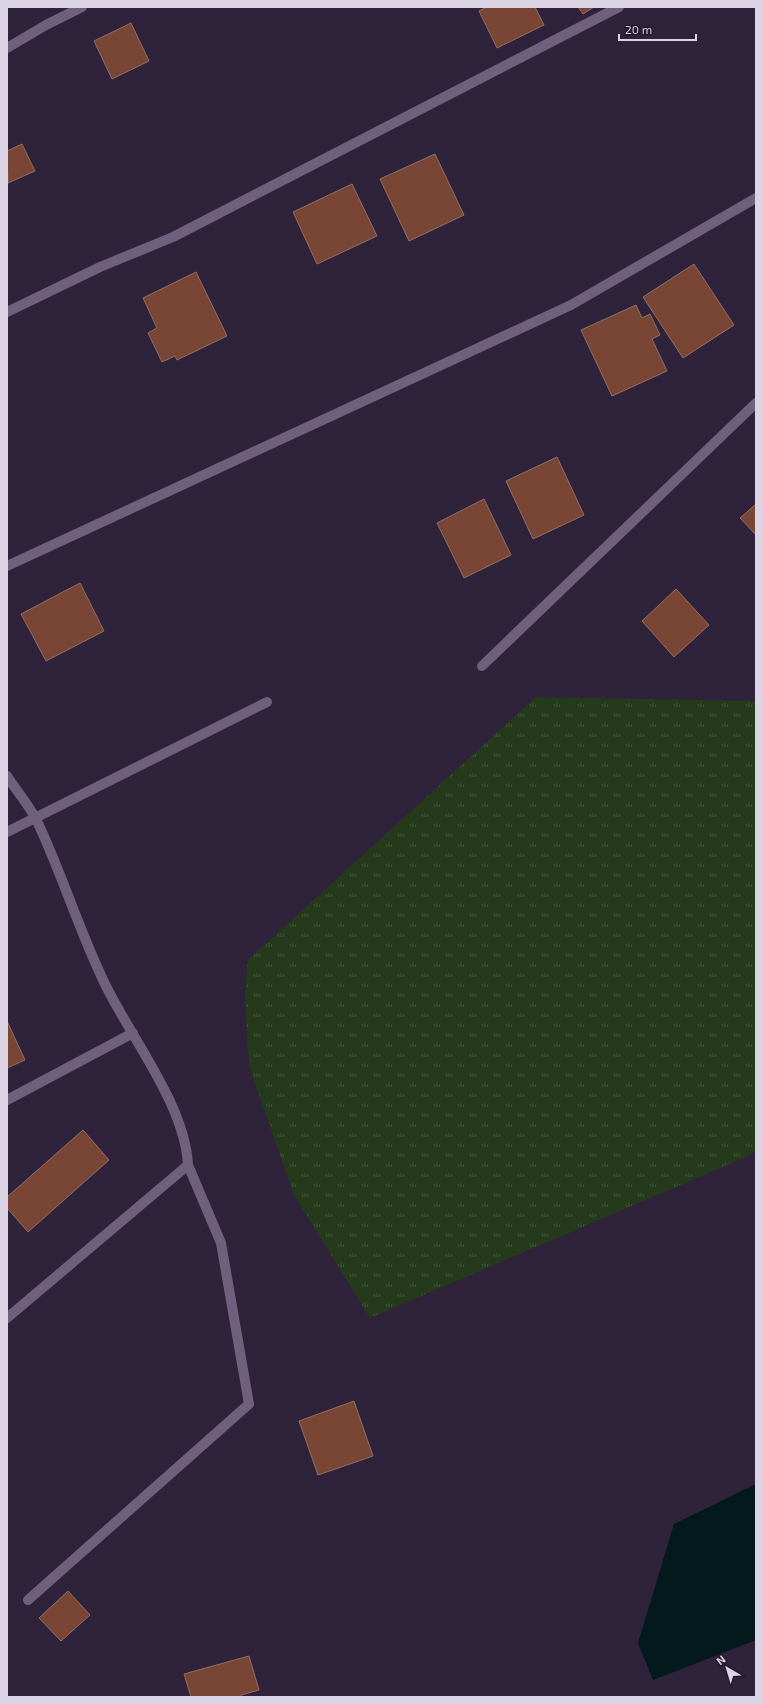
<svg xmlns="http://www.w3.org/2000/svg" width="763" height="1704" viewBox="0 0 763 1704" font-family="'Exo 2',sans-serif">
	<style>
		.grass { fill: url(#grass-tufts) }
		.water { fill: #03191c }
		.building { fill: #794636; stroke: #926f64 }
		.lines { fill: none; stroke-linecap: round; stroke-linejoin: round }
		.service { stroke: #6f617e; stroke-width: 10 }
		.minor { stroke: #6f617e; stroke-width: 10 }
	</style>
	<defs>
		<pattern id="grass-tufts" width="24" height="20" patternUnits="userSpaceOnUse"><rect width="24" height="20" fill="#253a1b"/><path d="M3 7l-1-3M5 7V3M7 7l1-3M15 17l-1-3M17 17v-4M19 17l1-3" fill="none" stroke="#44563c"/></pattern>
	</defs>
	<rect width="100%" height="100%" fill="#2f223b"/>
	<polygon class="grass" points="536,697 756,701 756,1151 746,1157 370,1318 294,1195 249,1066 245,997 248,960"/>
	<polygon class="water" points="756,1484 756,1640 653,1680 638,1643 674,1524"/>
	<g class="building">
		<polygon points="487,7 535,7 544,25 497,48 479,11"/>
		<polygon points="578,7 594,7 583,14"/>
		<polygon points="131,23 149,61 112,79 94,41"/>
		<polygon points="22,144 35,171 8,183 7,151"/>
		<polygon points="435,154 464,215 409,241 380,179"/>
		<polygon points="352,184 377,236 317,264 293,212"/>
		<polygon points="694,264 734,325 683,358 643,297"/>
		<polygon points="196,272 227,336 177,360 175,356 162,362 148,333 157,328 143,298"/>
		<polygon points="636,305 642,318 650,314 660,335 652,339 667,371 612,396 581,330"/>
		<polygon points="557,457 584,515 533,539 506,481"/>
		<polygon points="484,499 511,555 464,578 437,523"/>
		<polygon points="756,504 756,535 740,518"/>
		<polygon points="80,583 104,631 46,661 21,614"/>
		<polygon points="676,589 709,625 674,657 642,621"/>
		<polygon points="7,1021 25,1060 7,1068"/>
		<polygon points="83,1130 109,1160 28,1232 7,1208 7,1197"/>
		<polygon points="354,1401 373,1456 318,1475 299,1421"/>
		<polygon points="68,1591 90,1615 61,1641 39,1618"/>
		<polygon points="249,1656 259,1690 241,1695 242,1697 191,1697 184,1674"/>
	</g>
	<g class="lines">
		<g class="service">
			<polyline points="7,312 100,267 173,237 619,7"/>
			<polyline points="482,666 756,403"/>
			<polyline points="7,832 267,702"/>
			<polyline points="7,1100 133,1033"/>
		</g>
		<g class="minor">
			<polyline points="7,48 46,25 82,7"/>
			<polyline points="7,566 571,305 756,198"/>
			<path d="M7,776C16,790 28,804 36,819C62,873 79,931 105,984C131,1038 185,1105 188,1165L221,1243L249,1404L28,1600"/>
			<polyline points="7,1318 188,1165"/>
		</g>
	</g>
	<rect width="763" height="1704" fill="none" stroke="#dbd4e4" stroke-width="16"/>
	<g transform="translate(727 1668) rotate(322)" stroke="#251931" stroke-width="3" paint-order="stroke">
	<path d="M0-3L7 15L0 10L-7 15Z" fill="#dbd4e4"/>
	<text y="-6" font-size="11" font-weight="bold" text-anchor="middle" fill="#dbd4e4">N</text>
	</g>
	<path d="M619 34v6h77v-6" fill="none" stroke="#dbd4e4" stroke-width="2"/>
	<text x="625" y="34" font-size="12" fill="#dbd4e4" stroke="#251931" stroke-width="3" paint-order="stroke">20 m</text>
</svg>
